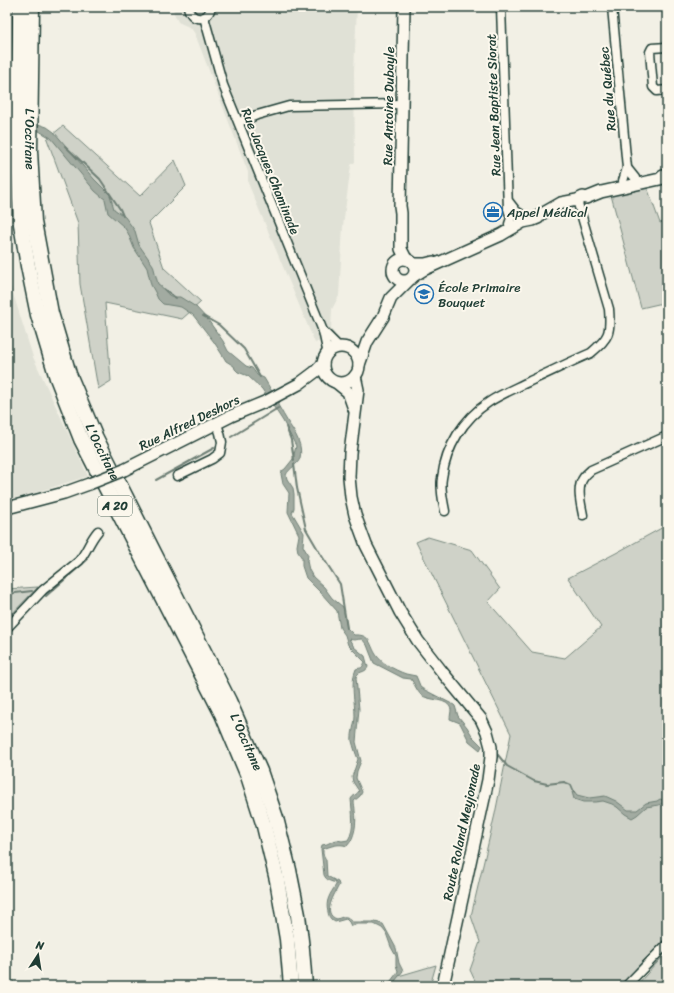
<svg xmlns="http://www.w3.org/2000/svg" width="674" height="993" viewBox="0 0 674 993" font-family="Sriracha,sans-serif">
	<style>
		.built { fill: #e0e1d6 }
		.green { fill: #cfd2c8; stroke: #77887e }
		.water { fill: #a2aba1; stroke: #6e7f75 }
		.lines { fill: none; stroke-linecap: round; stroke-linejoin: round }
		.stream { stroke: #6e7f75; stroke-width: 2 }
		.minor-casing { stroke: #1f3d34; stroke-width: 11 }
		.secondary-casing { stroke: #1f3d34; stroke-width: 14 }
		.motorway-casing { stroke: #1f3d34; stroke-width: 17 }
		.minor { stroke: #fbf7ec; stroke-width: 8 }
		.secondary { stroke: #fbf7ec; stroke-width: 11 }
		.motorway { stroke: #fbf7ec; stroke-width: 14 }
		.secondary-bridge-casing { stroke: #1f3d34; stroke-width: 14; stroke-linecap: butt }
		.secondary-bridge { stroke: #fbf7ec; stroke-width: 11 }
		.labels { text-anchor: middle; stroke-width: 4; stroke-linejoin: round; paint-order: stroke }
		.shield { fill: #fbf7ec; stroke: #61756b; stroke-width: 1 }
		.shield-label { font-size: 12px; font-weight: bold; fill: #1f3d34 }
		.street-label { font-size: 13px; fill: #1f3d34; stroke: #fbf7ec }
		.poi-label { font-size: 13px; fill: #1f3d34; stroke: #fbf7ec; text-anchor: start }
	</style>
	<rect width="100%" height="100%" fill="#f2f0e5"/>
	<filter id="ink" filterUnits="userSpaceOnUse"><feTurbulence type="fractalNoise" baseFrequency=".025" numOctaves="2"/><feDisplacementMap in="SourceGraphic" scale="8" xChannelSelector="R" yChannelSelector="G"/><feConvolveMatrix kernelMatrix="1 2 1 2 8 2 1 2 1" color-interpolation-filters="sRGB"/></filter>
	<g filter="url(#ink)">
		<g class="built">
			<polygon points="173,7 357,7 354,71 355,162 351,165 343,226 339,296 332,309 331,329 335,334 315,343 248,183 248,172 195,34 191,28 178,22 174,13"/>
			<polygon points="7,287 11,287 33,357 88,476 25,496 7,499"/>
		</g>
		<g class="green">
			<polygon points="63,126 140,196 175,160 186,186 149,223 164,268 201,302 182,319 105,303 111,381 98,389 80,284 78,223 47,139"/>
			<polygon points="647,187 660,223 667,221 667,302 641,308 611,195"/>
			<polygon points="667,525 667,937 641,963 621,986 499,986 491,984 477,985 470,970 480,942 471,916 495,814 511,734 416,542 428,537 472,550 500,589 488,602 532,652 565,658 601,627 568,578 616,553"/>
			<polygon points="38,587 7,619 7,589"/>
			<polygon points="667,952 667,986 636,986"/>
			<polygon points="436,965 430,986 389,986 395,977"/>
		</g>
		<g class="water">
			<path d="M38,124L47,127L54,132L94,179L110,195L114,209L125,217L135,231L139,245L153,265L158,284C164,287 166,296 174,297C176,297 178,297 180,297L196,307L208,320L223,341L228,351L246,366L252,368L257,375L264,378L274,395L281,400L278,405C282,411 285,418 289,424C296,434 303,446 300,458C298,465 289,468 286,475L287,479L293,488L294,494V508L292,513L294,516L304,533L303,546L308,555L307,561L309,570L313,577L324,587L332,598L343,607L347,628L354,635C372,634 369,645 377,656C379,659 384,663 387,665C392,668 400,672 406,674C409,675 413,675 416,676L421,688L454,705L455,706L458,716L467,727L473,737L482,746L480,750L469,741L460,723L450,719C450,715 451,713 451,709C448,698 429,701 421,695C417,691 414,683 411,679L403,678L374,663L367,645L362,639C356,639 356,641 349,639L354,647L365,656L368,667C365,674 357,670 356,678L359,709L356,742L361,761L357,771L356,778L362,792L360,796L354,801C354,804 355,807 355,811C357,822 355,838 347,846C339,843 331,846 323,849V854L326,860L327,876L338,882L339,885C335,894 321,914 337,919C345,916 347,915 352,922H375L383,924L396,948L399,963L403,971L391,986H387L397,973L398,971L396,965V956L391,947L386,933L382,928L374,924H358L351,926L349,922L346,919L335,922C330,919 329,917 328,912C325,901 330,894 336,885V883C330,881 327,881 324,875L321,849L322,845L327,844L333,841L337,840L342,841L348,840C355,830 352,811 351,799C353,795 357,795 359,791L353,782L352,777L358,759C355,752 354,748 352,741C351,733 355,724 355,716C355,702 350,682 356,669C362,667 361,670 365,662L348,645L345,635L340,628L337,611L321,593L306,578L302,566V558L298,552L297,546L299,535L288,512L289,493L283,484L281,474L282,471L285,469L293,459L296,446L283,421L262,389L248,376L238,372L235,369L234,366L226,361L223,356L214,342L193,315L181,307L163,304L158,299L155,292L151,285L147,268L134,248L128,233L124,227L108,213L105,199L102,197L95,191L51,138L39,131Z"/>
			<polygon points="574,791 577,795 589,798 605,796 616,801 628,810 637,810 646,803 657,801 660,799 667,801 667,804 663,803 659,805 646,807 637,815 632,818 625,814 617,807 612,804 603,801 595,802 583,802 574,799 572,792"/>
		</g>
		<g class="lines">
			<g class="stream">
				<polyline points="65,146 100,179 120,209 123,216"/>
				<polyline points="164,289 176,298"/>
				<polyline points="203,316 219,325 244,349 260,377"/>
				<polyline points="286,427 291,440 294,460"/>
				<polyline points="231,437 278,408"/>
				<polyline points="294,464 297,488 306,529 320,553 340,584 347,628"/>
				<polyline points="156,480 214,448"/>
				<polyline points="7,594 32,591"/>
				<polyline points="46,596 87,560"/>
				<polyline points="498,755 507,766 534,781 547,784 564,782 571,785 574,792"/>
			</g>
			<defs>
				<g id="minor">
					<path d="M188,7C191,22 208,22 211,7"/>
					<polyline points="501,7 508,209 511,218 509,224"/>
					<polyline points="612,7 627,168 623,181 624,187"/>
					<polyline points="204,17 223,85 323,331 327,350 324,359"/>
					<polyline points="667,47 652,48 650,52 653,87 657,91 667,90"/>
					<polyline points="239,122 257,115 289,106 402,104"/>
					<polyline points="627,168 635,178 637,184"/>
					<polyline points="509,202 516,211 524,216"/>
					<polyline points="323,331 336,344 338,347"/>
					<polyline points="177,476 212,459 220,453 222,442 220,433 217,424"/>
					<path d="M445,511C443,500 440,489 442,478C446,447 463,419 489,402C501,394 516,388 530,381C550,372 570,362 591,353C609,338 611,333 609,309L577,200"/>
					<path d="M583,515C581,504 576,487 584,477C586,474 589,472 591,470L667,436"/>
					<path d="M7,628L43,590L79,561C87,551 90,540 98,531"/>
					<polyline points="7,977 7,986"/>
					<polyline points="626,986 667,944"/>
				</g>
				<g id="secondary">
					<polyline points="404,7 400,206 401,213 401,249 406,259"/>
					<circle cx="404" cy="270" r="11"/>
					<polyline points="414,264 425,264 433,262"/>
					<polyline points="415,275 423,270 501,235 523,222 533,220 538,218 540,215 561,203 577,200 583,197 586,198 601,192 660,179 663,176 667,175"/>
					<circle cx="341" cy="365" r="18"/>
					<polyline points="359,365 367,342 383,317 391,298 408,281"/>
					<polyline points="355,376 358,390 350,453 349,477 351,497 355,515 366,545 400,612 418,641 443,673 481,719 487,732 491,747 491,757 488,780 443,986"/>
					<polyline points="337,383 348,392 354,409"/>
					<polyline points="124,470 231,416 267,401 299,384 315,372 323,364"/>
					<polyline points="7,508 64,493 89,484"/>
				</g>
				<g id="motorway">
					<polyline points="20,7 18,149 21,224 28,266 38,315 57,378 81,439 222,714 248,776 264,826 277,880 287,939 291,986"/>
					<path id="s1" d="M32,7L30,151L34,222L51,313L69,374L95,436L229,701L260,771L276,818L289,870L298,915L302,949L305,986"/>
				</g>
			</defs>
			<use href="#minor" class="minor-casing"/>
			<use href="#secondary" class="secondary-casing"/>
			<use href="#motorway" class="motorway-casing"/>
			<use href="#minor" class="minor"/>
			<use href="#secondary" class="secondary"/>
			<use href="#motorway" class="motorway"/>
			<defs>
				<polyline id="secondary-bridge" points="89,484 124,470"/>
			</defs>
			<use href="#secondary-bridge" class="secondary-bridge-casing"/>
			<use href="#secondary-bridge" class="secondary-bridge"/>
		</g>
	</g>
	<defs>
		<symbol id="office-ring" viewBox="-11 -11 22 22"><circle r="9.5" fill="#fbf7ec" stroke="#1f6fb2" stroke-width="1.5"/><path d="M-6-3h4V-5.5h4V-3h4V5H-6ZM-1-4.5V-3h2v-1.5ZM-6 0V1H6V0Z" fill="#1f6fb2"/></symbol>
		<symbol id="school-ring" viewBox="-11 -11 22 22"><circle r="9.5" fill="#fbf7ec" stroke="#1f6fb2" stroke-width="1.5"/><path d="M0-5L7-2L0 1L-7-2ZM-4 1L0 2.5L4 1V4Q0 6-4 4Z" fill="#1f6fb2"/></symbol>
	</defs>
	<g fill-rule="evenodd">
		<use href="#office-ring" x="482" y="201" width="22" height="22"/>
		<use href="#school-ring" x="413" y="283" width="22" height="22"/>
	</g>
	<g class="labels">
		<rect class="shield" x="98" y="496" width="34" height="20" rx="3"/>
		<g class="shield-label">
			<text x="115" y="510">A 20</text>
		</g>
		<g class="street-label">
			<text transform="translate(607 89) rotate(-95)" y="5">Rue du Québec</text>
			<text transform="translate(493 105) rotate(-92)" y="5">Rue Jean Baptiste Siorat</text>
			<text transform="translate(388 106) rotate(-89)" y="5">Rue Antoine Dubayle</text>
			<text dy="5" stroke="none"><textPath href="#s1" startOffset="132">L'Occitane</textPath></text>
			<text transform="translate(271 171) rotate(68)" y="5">Rue Jacques Chaminade</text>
			<text transform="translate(189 422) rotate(-26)" y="5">Rue Alfred Deshors</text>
			<text dy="5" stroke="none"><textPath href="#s1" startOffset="456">L'Occitane</textPath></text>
			<text dy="5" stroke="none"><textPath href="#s1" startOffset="780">L'Occitane</textPath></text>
			<text transform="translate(461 832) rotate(-78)" y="5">Route Roland Meyjonade</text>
		</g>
		<g class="poi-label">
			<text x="507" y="217">Appel Médical</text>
			<text x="438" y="292">École Primaire<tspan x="438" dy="15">Bouquet</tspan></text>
		</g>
	</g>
	<rect width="674" height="993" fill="none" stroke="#fbf7ec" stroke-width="24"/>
	<rect x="12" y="12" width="650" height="969" fill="none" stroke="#1f3d34" stroke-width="1.5" filter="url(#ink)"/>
	<g transform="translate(38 955) rotate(12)" stroke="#fbf7ec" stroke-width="3" paint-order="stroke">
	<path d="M0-3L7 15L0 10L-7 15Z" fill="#1f3d34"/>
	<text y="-6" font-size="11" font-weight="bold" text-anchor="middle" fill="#1f3d34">N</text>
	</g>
</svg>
